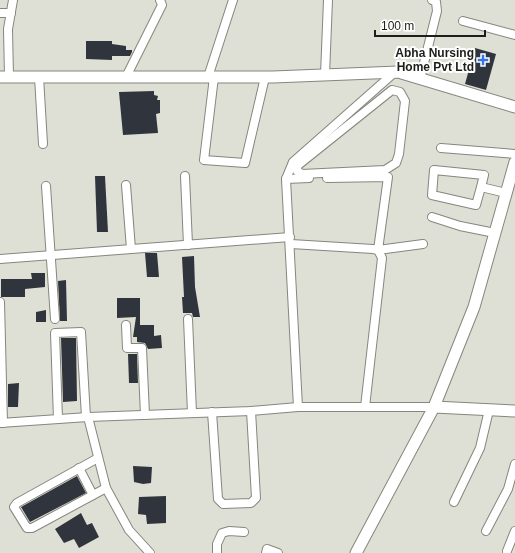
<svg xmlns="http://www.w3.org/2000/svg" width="515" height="553" viewBox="0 0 515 553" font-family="Helvetica,sans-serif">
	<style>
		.building { fill: #30343c }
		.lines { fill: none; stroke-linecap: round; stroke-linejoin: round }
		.street-casing { stroke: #85867c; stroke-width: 10 }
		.secondary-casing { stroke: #85867c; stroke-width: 13 }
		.street { stroke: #fff; stroke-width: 8 }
		.secondary { stroke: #fff; stroke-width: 11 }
		.poi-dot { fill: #3477e4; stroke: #fff; stroke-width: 1.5 }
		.labels { text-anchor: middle; stroke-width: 4; stroke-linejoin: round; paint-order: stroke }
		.poi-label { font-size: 12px; font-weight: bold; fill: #1d1d19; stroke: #fff; text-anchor: end }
	</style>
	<rect width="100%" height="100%" fill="#dfe0d5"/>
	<g class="building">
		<polygon points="86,41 112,41 112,44 126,46 126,50 132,50 132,52 130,56 112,56 112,60 86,59"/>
		<polygon points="475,48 496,54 486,90 465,84"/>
		<polygon points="154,91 154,95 158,96 157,100 160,100 160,113 156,114 158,133 123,135 119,92"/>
		<polygon points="95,176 105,176 108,232 97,232"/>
		<polygon points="145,253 157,253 159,277 147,277"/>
		<polygon points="194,256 195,287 200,317 193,317 192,313 183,313 182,297 184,297 182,257"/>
		<polygon points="31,273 45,273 45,287 25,289 25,297 1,297 1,279 32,279"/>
		<polygon points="66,280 67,321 60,321 58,281"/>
		<polygon points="117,298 140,298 140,325 154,325 154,336 161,335 162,348 148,349 145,343 137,342 137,337 133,337 136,317 117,318"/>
		<polygon points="46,310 46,322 36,322 36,312"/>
		<polygon points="61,338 76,338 77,401 63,402"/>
		<polygon points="128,354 137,354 138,383 129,383"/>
		<polygon points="19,383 18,407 8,407 8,384"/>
		<polygon points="133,466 152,467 151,483 143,484 134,482"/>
		<polygon points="77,476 86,493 30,522 21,507"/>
		<polygon points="166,496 166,523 147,524 146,515 138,514 139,497"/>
		<polygon points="81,513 87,525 92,523 99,537 79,548 74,539 64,543 55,529"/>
	</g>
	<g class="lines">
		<defs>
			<g id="street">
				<polyline points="0,13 11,13"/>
				<polyline points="463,21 515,35"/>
				<polyline points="325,75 328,0"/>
				<polyline points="9,77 8,29 13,0"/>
				<polyline points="39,77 43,144"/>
				<polyline points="126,77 162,5 160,0"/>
				<polyline points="208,77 233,0"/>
				<polyline points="214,77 204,160 245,163 265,77"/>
				<polyline points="420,79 437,11 436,2 432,0"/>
				<polygon points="392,90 400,92 405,101 399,154 396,163 385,170 302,174 297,171 297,166"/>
				<polyline points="441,148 515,154"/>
				<polyline points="185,176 188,245"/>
				<polyline points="327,178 388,177 378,250 423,244"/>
				<polyline points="286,179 309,178"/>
				<polyline points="126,185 131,249"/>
				<polyline points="46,186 55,319"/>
				<polyline points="481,187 484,175 434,170 432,195 476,205 481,187 506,193"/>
				<polyline points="432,217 460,226 495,233"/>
				<polyline points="291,244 373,249 378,250 382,258 365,407"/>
				<polyline points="0,259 290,237"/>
				<polyline points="0,302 3,423"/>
				<polyline points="188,319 192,413"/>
				<polyline points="126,325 127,348 142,348 145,415"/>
				<polyline points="298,407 286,179 293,162 395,72"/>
				<polyline points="212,412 218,499 223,504 251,503 256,498 251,411"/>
				<polyline points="88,417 106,488 129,530 150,553"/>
				<polyline points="58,419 55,333 81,332 86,417"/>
				<polyline points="0,423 88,417 251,411 298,407 434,407"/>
				<polyline points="98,458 17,503 14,507 27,528 32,528 106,488"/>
				<polyline points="79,468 93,495"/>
				<polyline points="454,502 480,448 489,410"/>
				<polyline points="486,531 508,489 515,464"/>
				<polyline points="507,551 515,531"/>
				<polyline points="217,553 217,544 222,533 229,531 244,532"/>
				<polyline points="266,553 267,549 278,553"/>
			</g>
			<g id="secondary">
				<polyline points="0,77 273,77 398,72 515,107"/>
				<polyline points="434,407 515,411"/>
				<polyline points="356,553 434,407 474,307 515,162"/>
			</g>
		</defs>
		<use href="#street" class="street-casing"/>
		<use href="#secondary" class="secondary-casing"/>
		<use href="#street" class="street"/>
		<use href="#secondary" class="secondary"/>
	</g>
	<path class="poi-dot" d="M481 54h4v4h4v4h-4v4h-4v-4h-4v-4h4z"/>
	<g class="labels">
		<g class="poi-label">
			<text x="474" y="57">Abha Nursing<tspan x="474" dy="14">Home Pvt Ltd</tspan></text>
		</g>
	</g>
	<path d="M375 30v6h110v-6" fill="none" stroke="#1d1d19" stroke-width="2"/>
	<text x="381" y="30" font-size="12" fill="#1d1d19" stroke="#ffffff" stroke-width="3" paint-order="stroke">100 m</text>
</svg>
